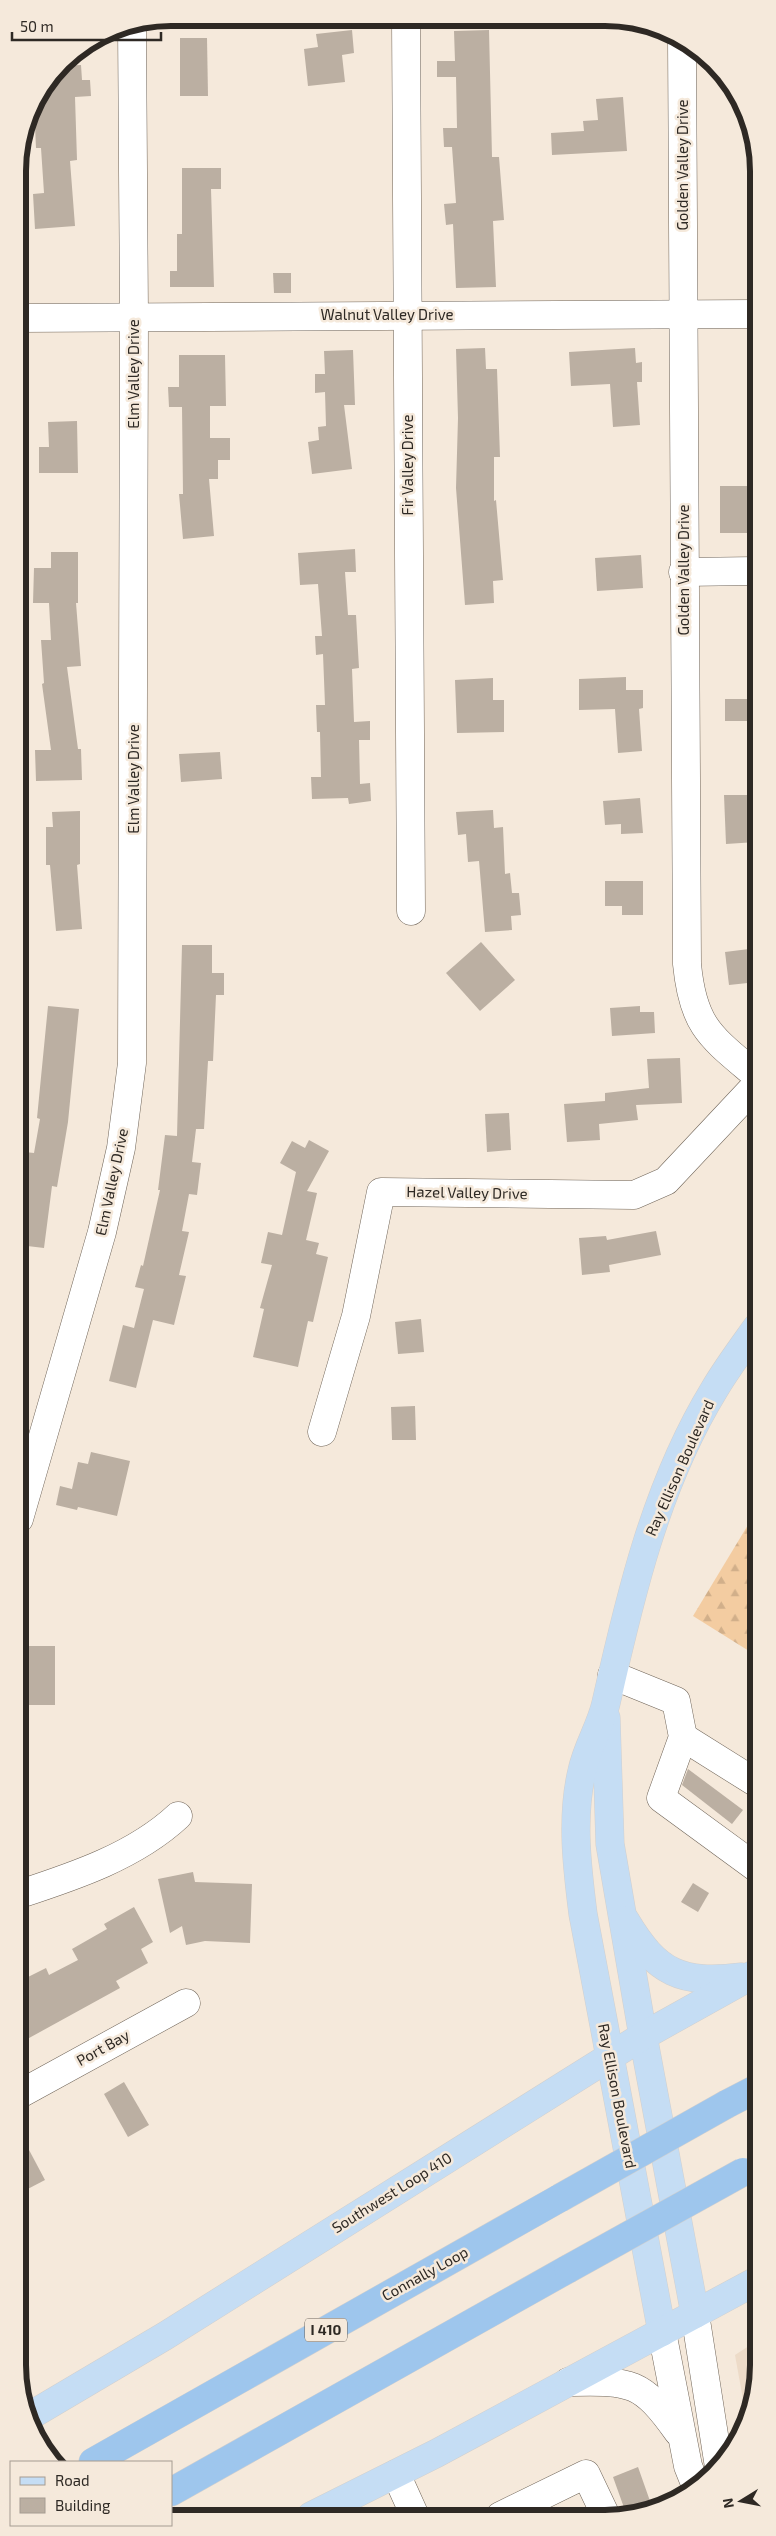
<svg xmlns="http://www.w3.org/2000/svg" width="776" height="2536" viewBox="0 0 776 2536" font-family="'Exo 2',sans-serif">
	<style>
		.built { fill: #eddbc8 }
		.forest { fill: url(#forest-firs) }
		.building { fill: #bbafa2 }
		.lines { fill: none; stroke-linecap: round; stroke-linejoin: round }
		.minor-casing { stroke: #6f6458; stroke-width: 29 }
		.major-casing { stroke: #d1d0cf; stroke-width: 29 }
		.highway-casing { stroke: #d1d0cf; stroke-width: 29 }
		.minor { stroke: #fff; stroke-width: 28 }
		.major { stroke: #c5ddf4; stroke-width: 28 }
		.highway { stroke: #9ec6ed; stroke-width: 28 }
		.highway-bridge-casing { stroke: #d1d0cf; stroke-width: 29; stroke-linecap: butt }
		.highway-bridge { stroke: #9ec6ed; stroke-width: 28 }
		.labels { text-anchor: middle; stroke-width: 5; stroke-linejoin: round; paint-order: stroke }
		.shield { fill: #f5e9db; stroke: #6a635b; stroke-width: 1 }
		.shield-label { font-size: 14px; font-weight: bold; fill: #2e2924 }
		.street-label { font-size: 15px; fill: #2e2924; stroke: #f5e9db }
		.rim { fill: none; stroke: #2e2924; stroke-width: 6 }
	</style>
	<defs>
		<pattern id="forest-firs" width="22" height="20" patternUnits="userSpaceOnUse" patternTransform="scale(1.25)"><rect width="22" height="20" fill="#f3cca1"/><path d="M5 1l3.5 6h-7zM16 11l3.5 6h-7z" fill="#d1af8a"/></pattern>
	</defs>
	<rect width="100%" height="100%" fill="#f5e9db"/>
	<polygon class="built" points="758,2340 758,2375 747,2422 735,2355"/>
	<polygon class="forest" points="757,1510 757,1656 693,1616"/>
	<g class="building">
		<polygon points="352,30 354,53 342,55 345,82 308,86 304,49 318,47 316,34"/>
		<polygon points="489,30 492,157 499,157 504,220 493,221 496,287 456,288 453,224 446,225 444,204 456,203 452,147 444,147 443,128 457,128 456,77 437,77 437,61 455,61 454,31"/>
		<polygon points="180,38 207,38 208,96 180,96"/>
		<polygon points="81,65 82,80 90,80 91,96 75,97 77,160 70,161 75,226 35,229 33,194 44,193 41,148 36,148 34,104 60,66"/>
		<polygon points="623,97 627,151 552,155 551,133 584,131 583,121 598,120 596,99"/>
		<polygon points="182,168 221,168 221,189 211,189 214,287 170,287 170,271 177,271 177,234 182,234"/>
		<polygon points="273,273 291,273 291,293 274,293"/>
		<polygon points="485,348 486,369 497,369 500,457 494,457 494,501 496,500 503,580 493,581 494,603 465,605 456,488 458,418 456,349"/>
		<polygon points="635,348 636,363 642,362 642,382 637,382 640,425 613,427 610,384 571,386 569,352"/>
		<polygon points="353,350 355,405 344,405 352,469 312,474 308,442 319,440 318,427 326,426 325,392 315,393 315,374 325,374 324,351"/>
		<polygon points="179,355 225,355 226,406 210,406 210,438 230,438 230,460 218,460 218,479 209,479 214,536 183,539 179,494 183,494 182,407 169,407 168,387 179,387"/>
		<polygon points="77,421 78,473 39,473 39,447 49,447 48,422"/>
		<polygon points="720,486 753,486 752,533 720,533"/>
		<polygon points="355,549 356,572 345,572 348,615 356,615 359,668 352,669 354,722 370,721 370,740 359,740 360,784 370,783 371,801 349,804 348,798 312,799 311,777 321,777 320,732 317,732 316,705 325,705 323,654 316,655 315,636 322,636 318,584 300,585 298,553"/>
		<polygon points="51,552 78,552 78,603 76,603 81,666 67,667 78,749 81,749 82,780 36,781 35,750 51,750 42,684 44,683 41,640 51,640 49,603 33,603 34,568 51,568"/>
		<polygon points="641,555 643,588 597,591 595,558"/>
		<polygon points="626,677 626,690 643,690 643,708 639,709 642,751 618,753 615,709 579,710 579,679"/>
		<polygon points="493,678 493,700 504,700 504,732 457,733 455,680"/>
		<rect x="725" y="699" width="31" height="22"/>
		<polygon points="220,752 222,779 181,782 179,754"/>
		<polygon points="724,795 756,795 756,842 726,844"/>
		<polygon points="640,798 643,833 621,834 621,824 605,825 603,801"/>
		<polygon points="493,810 494,828 503,827 505,874 510,873 512,893 519,893 521,915 511,916 512,930 485,932 479,861 468,862 466,834 458,835 456,812"/>
		<polygon points="80,811 80,864 77,865 82,929 56,931 50,865 46,865 46,827 53,827 52,812"/>
		<polygon points="605,881 643,881 643,915 622,915 622,906 605,906"/>
		<polygon points="481,942 515,980 480,1011 446,973"/>
		<polygon points="182,945 212,945 212,973 224,973 224,995 216,995 213,1061 208,1061 204,1129 196,1129 192,1162 201,1163 197,1195 189,1194 182,1231 189,1232 179,1275 186,1276 174,1325 153,1320 136,1388 109,1381 123,1325 134,1328 144,1289 135,1287 141,1265 143,1266 160,1190 158,1190 165,1135 177,1136"/>
		<polygon points="757,948 757,982 729,985 725,952"/>
		<polygon points="48,1006 79,1009 68,1122 57,1187 52,1186 44,1248 19,1245 19,1195 25,1152 34,1153 40,1119 37,1118"/>
		<polygon points="640,1006 640,1012 654,1012 655,1033 612,1036 610,1008"/>
		<polygon points="680,1058 682,1103 636,1105 638,1120 599,1124 600,1140 567,1142 564,1104 605,1101 605,1093 649,1088 647,1059"/>
		<polygon points="509,1113 511,1150 487,1152 485,1114"/>
		<polygon points="309,1140 329,1151 307,1191 317,1193 306,1240 319,1243 316,1254 328,1257 313,1322 308,1321 298,1367 253,1357 264,1309 260,1308 272,1265 261,1263 268,1232 282,1235 296,1172 280,1163 292,1141 305,1148"/>
		<polygon points="656,1231 661,1255 609,1265 610,1272 582,1275 579,1238 606,1236 607,1240"/>
		<polygon points="421,1319 424,1352 398,1354 395,1322"/>
		<polygon points="415,1406 416,1440 392,1440 391,1407"/>
		<polygon points="91,1452 130,1461 117,1516 78,1507 77,1510 56,1505 60,1486 72,1489 78,1462 88,1464"/>
		<rect x="28" y="1646" width="27" height="59"/>
		<polygon points="688,1769 743,1810 732,1824 682,1785"/>
		<polygon points="193,1872 195,1882 252,1884 250,1943 205,1941 186,1945 182,1926 170,1933 158,1879"/>
		<polygon points="693,1883 709,1893 698,1912 681,1902"/>
		<polygon points="134,1907 153,1942 141,1949 148,1963 116,1981 120,1988 20,2043 20,1981 46,1968 49,1975 78,1960 72,1949 107,1929 104,1924"/>
		<polygon points="124,2082 149,2125 128,2137 104,2094"/>
		<polygon points="20,2133 45,2180 20,2193"/>
		<polygon points="638,2467 650,2501 645,2503 648,2511 635,2516 627,2516 613,2477"/>
	</g>
	<g class="lines">
		<defs>
			<g id="minor">
				<polyline points="406,19 411,911"/>
				<path d="M682,38L687,964C693,1027 711,1037 757,1076"/>
				<polyline points="18,318 756,314"/>
				<polyline points="683,572 756,571"/>
				<polyline points="322,1432 356,1316 381,1192 634,1195 666,1181 757,1084"/>
				<polyline points="19,1519 102,1232 121,1148 132,1063 134,316 132,25"/>
				<polyline points="612,1675 676,1701 683,1737 661,1798 758,1869"/>
				<polyline points="683,1737 758,1784"/>
				<path d="M20,1894C75,1876 135,1856 178,1816"/>
				<polyline points="20,2094 186,2003"/>
				<polyline points="695,2314 719,2467"/>
				<polyline points="662,2332 688,2466 696,2486"/>
				<path d="M568,2382C631,2381 641,2380 678,2432"/>
				<polyline points="396,2474 415,2516"/>
				<polyline points="500,2516 586,2474 606,2516"/>
			</g>
			<g id="major">
				<polyline points="606,1718 610,1844 643,2036 695,2314"/>
				<path d="M625,1920C657,1974 681,1984 742,1977"/>
				<path d="M662,2332L583,1914C577,1867 571,1817 582,1771C587,1747 601,1726 606,1703C630,1596 656,1485 714,1390C727,1368 742,1348 757,1327"/>
				<polyline points="28,2417 165,2336 643,2036 758,1972"/>
				<polyline points="311,2516 437,2453 758,2280"/>
			</g>
			<g id="highway">
				<polyline points="727,2104 758,2088"/>
				<polyline points="93,2462 560,2198"/>
				<polyline points="171,2492 568,2269"/>
			</g>
		</defs>
		<use href="#minor" class="minor-casing"/>
		<use href="#major" class="major-casing"/>
		<use href="#highway" class="highway-casing"/>
		<use href="#minor" class="minor"/>
		<use href="#major" class="major"/>
		<use href="#highway" class="highway"/>
		<defs>
			<g id="highway-bridge">
				<polyline points="560,2198 727,2104"/>
				<polyline points="568,2269 743,2172"/>
			</g>
		</defs>
		<use href="#highway-bridge" class="highway-bridge-casing"/>
		<use href="#highway-bridge" class="highway-bridge"/>
	</g>
	<g class="labels">
		<rect class="shield" x="305" y="2318.5" width="42" height="23" rx="4"/>
		<g class="shield-label">
			<text x="326" y="2335">I 410</text>
		</g>
		<g class="street-label">
			<text transform="translate(683 165) rotate(-90)" y="5">Golden Valley Drive</text>
			<text x="387" y="320">Walnut Valley Drive</text>
			<text transform="translate(134 374) rotate(-90)" y="5">Elm Valley Drive</text>
			<text transform="translate(408 465) rotate(-90)" y="5">Fir Valley Drive</text>
			<text transform="translate(684 570) rotate(-90)" y="5">Golden Valley Drive</text>
			<text transform="translate(134 779) rotate(-90)" y="5">Elm Valley Drive</text>
			<text transform="translate(112 1182) rotate(-78)" y="5">Elm Valley Drive</text>
			<text transform="translate(467 1193) rotate(1)" y="5">Hazel Valley Drive</text>
			<text transform="translate(680 1468) rotate(-66)" y="5">Ray Ellison Boulevard</text>
			<text transform="translate(103 2048) rotate(-29)" y="5">Port Bay</text>
			<text transform="translate(617 2096) rotate(79)" y="5">Ray Ellison Boulevard</text>
			<text transform="translate(392 2193) rotate(-32)" y="5">Southwest Loop 410</text>
			<text transform="translate(425 2274) rotate(-29)" y="5">Connally Loop</text>
		</g>
	</g>
	<path d="M0 0H776V2536H0ZM171 26H605A145 145 0 0 1 750 171V2365A145 145 0 0 1 605 2510H171A145 145 0 0 1 26 2365V171A145 145 0 0 1 171 26Z" fill="#f5e9db" fill-rule="evenodd"/>
	<path class="rim" d="M171 26H605A145 145 0 0 1 750 171V2365A145 145 0 0 1 605 2510H171A145 145 0 0 1 26 2365V171A145 145 0 0 1 171 26Z"/>
	<rect x="10" y="2461" width="162" height="65" fill="#f5e9db" stroke="#a59c92"/>
	<rect x="20" y="2477" width="25" height="8" fill="#c5ddf4" stroke="#a59c92"/>
	<text x="55" y="2486" font-size="15" fill="#2e2924">Road</text>
	<rect x="20" y="2498" width="25" height="15" fill="#bbafa2" stroke="#a59c92"/>
	<text x="55" y="2511" font-size="15" fill="#2e2924">Building</text>
	<g transform="translate(741 2501) rotate(260)" stroke="#f5e9db" stroke-width="4" paint-order="stroke">
	<path d="M0-4L9 19L0 12L-9 19Z" fill="#2e2924"/>
	<text y="-8" font-size="14" font-weight="bold" text-anchor="middle" fill="#2e2924">N</text>
	</g>
	<path d="M12 32v8h149v-8" fill="none" stroke="#2e2924" stroke-width="2.5"/>
	<text x="20" y="32" font-size="15" fill="#2e2924" stroke="#f5e9db" stroke-width="4" paint-order="stroke">50 m</text>
</svg>
